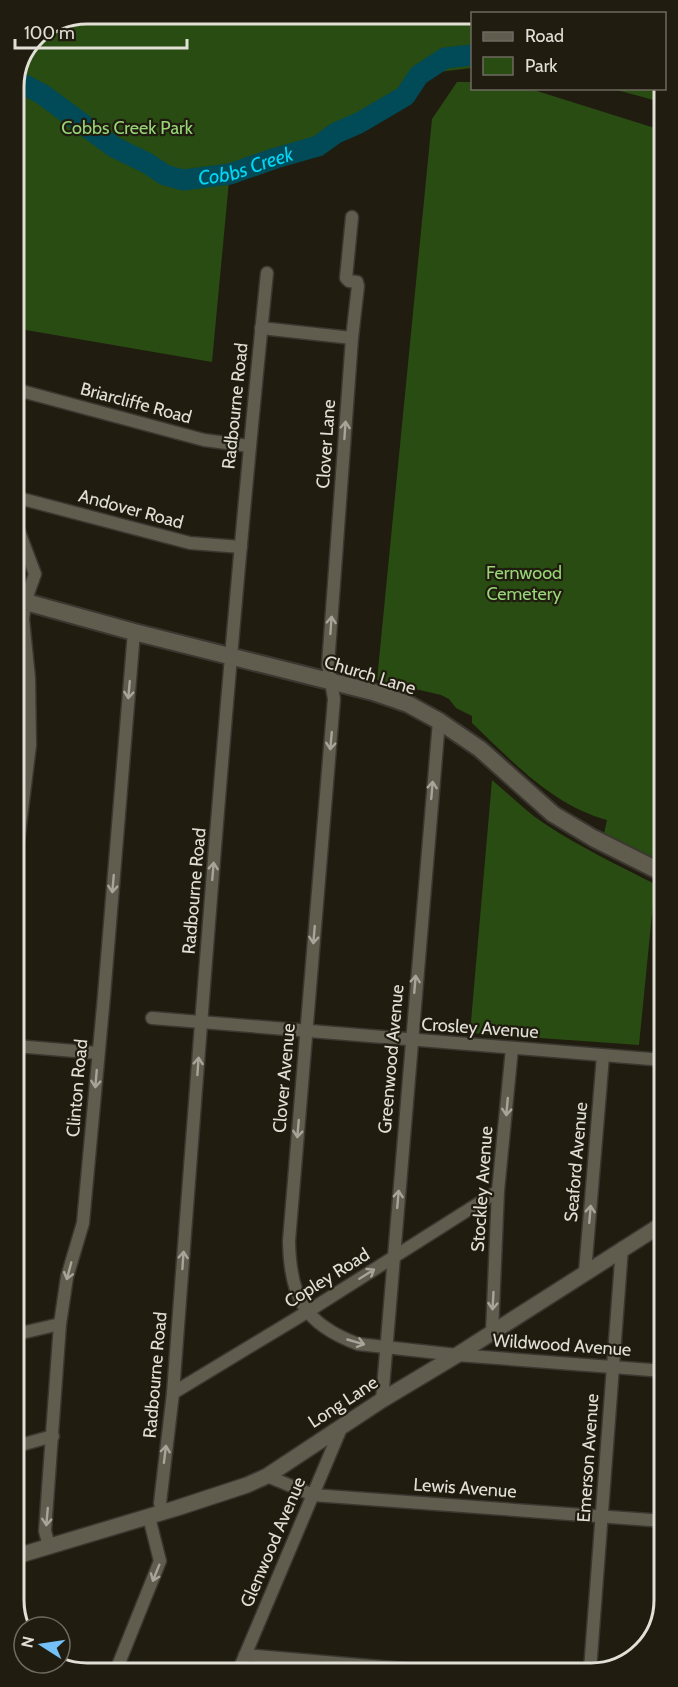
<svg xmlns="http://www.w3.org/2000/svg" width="678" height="1687" viewBox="0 0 678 1687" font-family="Cabin,sans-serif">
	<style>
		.green { fill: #294c12 }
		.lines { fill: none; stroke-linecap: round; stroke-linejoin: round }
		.river { stroke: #014b58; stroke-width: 21 }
		.minor-casing { stroke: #3a3730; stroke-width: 15 }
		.tertiary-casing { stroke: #3a3730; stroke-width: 18 }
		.secondary-casing { stroke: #3a3730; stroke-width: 20 }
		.minor { stroke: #605c4e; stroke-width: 12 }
		.tertiary { stroke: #605c4e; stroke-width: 15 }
		.secondary { stroke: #605c4e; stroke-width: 16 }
		.oneway { stroke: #a8a499 }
		.labels { text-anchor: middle; stroke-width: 4.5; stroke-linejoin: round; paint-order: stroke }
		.park-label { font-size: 18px; fill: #97d576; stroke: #201c10 }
		.street-label { font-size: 18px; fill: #e2dfd7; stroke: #201c10 }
		.water-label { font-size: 20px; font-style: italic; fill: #03d6f6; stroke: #201c10 }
		.rim { fill: none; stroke: #e2dfd7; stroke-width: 3 }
	</style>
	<rect width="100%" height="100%" fill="#201c10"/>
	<g class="green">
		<polygon points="87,14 472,14 472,68 438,72 421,81 381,116 297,161 256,176 229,181 212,362 20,329 14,329 14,83 35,35"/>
		<path d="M457,82H472V88H523L537,91L661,130L663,863L604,834L607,820C552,805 512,761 472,723V716L456,708L449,699L441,695L377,680L432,119Z"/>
		<polygon points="613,89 661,89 661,102"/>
		<path d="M492,780C510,795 525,811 545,824C580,847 617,865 655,884L639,1045L470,1033Z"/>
	</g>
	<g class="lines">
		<path class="river" id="s1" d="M15,80L42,94L114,147L147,163L165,175L183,180L230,174L276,158L318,146L336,133L359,123L405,96L419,75L445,58L472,55"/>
		<defs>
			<g id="minor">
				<path d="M352,217L346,278L349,281L357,282L358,286L352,338L328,665L334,699L289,1241C290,1297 304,1324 358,1344L457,1355L664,1371"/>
				<polyline points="261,328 352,338"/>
				<polyline points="14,389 204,440 249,446"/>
				<polyline points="15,497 190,543 241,547"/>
				<polyline points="15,521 35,574 25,602 23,619 29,678 30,745 15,866"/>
				<polyline points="152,1018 663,1060"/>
				<polyline points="16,1046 98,1053"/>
				<polyline points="585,1272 603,1056"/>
				<polyline points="492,1333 498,1191 512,1048"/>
				<polyline points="17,1334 60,1324"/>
				<polyline points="173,1393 307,1312 498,1191"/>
				<polyline points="382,1400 439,721"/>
				<polyline points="17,1446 53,1436"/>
				<polyline points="267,1476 313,1495 664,1521"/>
				<path d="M163,1512L160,1503L173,1393C201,1019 229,645 267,273"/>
				<polyline points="49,1546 45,1531 60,1324 67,1277 83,1223 104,996 134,632"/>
				<polyline points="245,1655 428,1671"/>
				<polyline points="590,1670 622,1248"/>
				<polyline points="238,1672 342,1426"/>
				<polyline points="115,1673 160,1561 149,1517"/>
			</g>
			<polyline id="tertiary" points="17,1556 177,1508 247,1485 267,1476 382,1400 457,1355 664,1223"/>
			<polyline id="secondary" points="15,599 134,632 373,692 408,704 439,721 480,749 553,814 593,838 663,873"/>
		</defs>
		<use href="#minor" class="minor-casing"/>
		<use href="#tertiary" class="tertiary-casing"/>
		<use href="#secondary" class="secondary-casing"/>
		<use href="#minor" class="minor"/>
		<use href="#tertiary" class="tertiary"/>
		<use href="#secondary" class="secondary"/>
	</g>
	<defs><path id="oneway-shaft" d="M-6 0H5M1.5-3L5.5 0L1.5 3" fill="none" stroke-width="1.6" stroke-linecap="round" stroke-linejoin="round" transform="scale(1.5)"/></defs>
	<g class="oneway">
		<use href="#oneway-shaft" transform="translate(345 430) rotate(-86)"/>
		<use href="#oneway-shaft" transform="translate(331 625) rotate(-86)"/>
		<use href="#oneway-shaft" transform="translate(129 690) rotate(95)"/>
		<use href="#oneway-shaft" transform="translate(331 741) rotate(95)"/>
		<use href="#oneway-shaft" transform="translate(432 790) rotate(-85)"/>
		<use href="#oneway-shaft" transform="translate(213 871) rotate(-85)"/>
		<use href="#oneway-shaft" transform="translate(113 884) rotate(95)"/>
		<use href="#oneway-shaft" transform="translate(314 935) rotate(95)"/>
		<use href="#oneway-shaft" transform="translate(415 984) rotate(-85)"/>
		<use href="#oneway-shaft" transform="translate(198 1066) rotate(-86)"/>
		<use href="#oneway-shaft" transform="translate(96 1079) rotate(95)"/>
		<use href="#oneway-shaft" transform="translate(507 1107) rotate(95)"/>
		<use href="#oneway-shaft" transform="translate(298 1129) rotate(95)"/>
		<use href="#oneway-shaft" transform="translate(398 1199) rotate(-85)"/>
		<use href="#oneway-shaft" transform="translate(590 1214) rotate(-85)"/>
		<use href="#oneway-shaft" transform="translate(183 1260) rotate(-86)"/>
		<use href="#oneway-shaft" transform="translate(69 1271) rotate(105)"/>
		<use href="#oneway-shaft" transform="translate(367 1274) rotate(-32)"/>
		<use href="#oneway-shaft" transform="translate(493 1301) rotate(93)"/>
		<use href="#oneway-shaft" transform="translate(356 1342) rotate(16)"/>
		<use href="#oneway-shaft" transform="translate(165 1454) rotate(-83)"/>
		<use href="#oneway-shaft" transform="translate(47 1517) rotate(95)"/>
		<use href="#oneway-shaft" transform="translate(156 1573) rotate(112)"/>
	</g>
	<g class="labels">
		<g class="park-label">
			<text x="127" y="134">Cobbs Creek Park</text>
			<text x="524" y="579">Fernwood<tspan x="524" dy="21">Cemetery</tspan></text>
		</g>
		<g class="street-label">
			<text transform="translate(136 403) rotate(15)" y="6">Briarcliffe Road</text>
			<text transform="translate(235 406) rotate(-84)" y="6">Radbourne Road</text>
			<text transform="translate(326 444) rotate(-86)" y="6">Clover Lane</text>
			<text transform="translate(131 509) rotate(15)" y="6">Andover Road</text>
			<text transform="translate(370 675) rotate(17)" y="6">Church Lane</text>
			<text transform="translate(194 891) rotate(-85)" y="6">Radbourne Road</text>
			<text transform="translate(480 1028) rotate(4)" y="6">Crosley Avenue</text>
			<text transform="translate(391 1059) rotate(-85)" y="6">Greenwood Avenue</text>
			<text transform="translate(284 1078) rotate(-85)" y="6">Clover Avenue</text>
			<text transform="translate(77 1088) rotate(-85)" y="6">Clinton Road</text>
			<text transform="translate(576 1162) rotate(-85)" y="6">Seaford Avenue</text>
			<text transform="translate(482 1189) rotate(-86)" y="6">Stockley Avenue</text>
			<text transform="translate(327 1278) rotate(-32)" y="6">Copley Road</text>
			<text transform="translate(562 1345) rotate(4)" y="6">Wildwood Avenue</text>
			<text transform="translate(155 1375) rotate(-85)" y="6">Radbourne Road</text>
			<text transform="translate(343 1402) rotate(-33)" y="6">Long Lane</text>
			<text transform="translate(588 1458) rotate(-86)" y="6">Emerson Avenue</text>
			<text transform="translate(465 1488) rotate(4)" y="6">Lewis Avenue</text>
			<text transform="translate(273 1542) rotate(-67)" y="6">Glenwood Avenue</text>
		</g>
		<g class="water-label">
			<text dy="7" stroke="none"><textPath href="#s1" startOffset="261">Cobbs Creek</textPath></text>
		</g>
	</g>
	<path d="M0 0H678V1687H0ZM87 24H591A63 63 0 0 1 654 87V1600A63 63 0 0 1 591 1663H87A63 63 0 0 1 24 1600V87A63 63 0 0 1 87 24Z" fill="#201c10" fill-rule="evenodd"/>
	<path class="rim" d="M87 24H591A63 63 0 0 1 654 87V1600A63 63 0 0 1 591 1663H87A63 63 0 0 1 24 1600V87A63 63 0 0 1 87 24Z"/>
	<rect x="471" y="12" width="195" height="78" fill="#201c10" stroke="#6e6a60" stroke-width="1.5"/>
	<rect x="483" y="32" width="30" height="9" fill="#605c4e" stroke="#6e6a60" stroke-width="1.5"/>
	<text x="525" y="42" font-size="18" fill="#e2dfd7">Road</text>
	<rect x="483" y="57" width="30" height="18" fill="#294c12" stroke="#6e6a60" stroke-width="1.5"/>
	<text x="525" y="72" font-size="18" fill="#e2dfd7">Park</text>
	<g transform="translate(42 1645) rotate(282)"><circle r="28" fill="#201c10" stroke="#6e6a60" stroke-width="1.5"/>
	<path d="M0-4.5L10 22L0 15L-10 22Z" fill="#73c1f6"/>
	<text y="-9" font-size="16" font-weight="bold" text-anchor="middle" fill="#e2dfd7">N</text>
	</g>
	<path d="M15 39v9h172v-9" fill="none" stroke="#e2dfd7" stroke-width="3"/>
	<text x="24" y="39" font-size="18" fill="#e2dfd7" stroke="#201c10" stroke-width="4.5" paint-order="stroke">100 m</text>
</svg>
